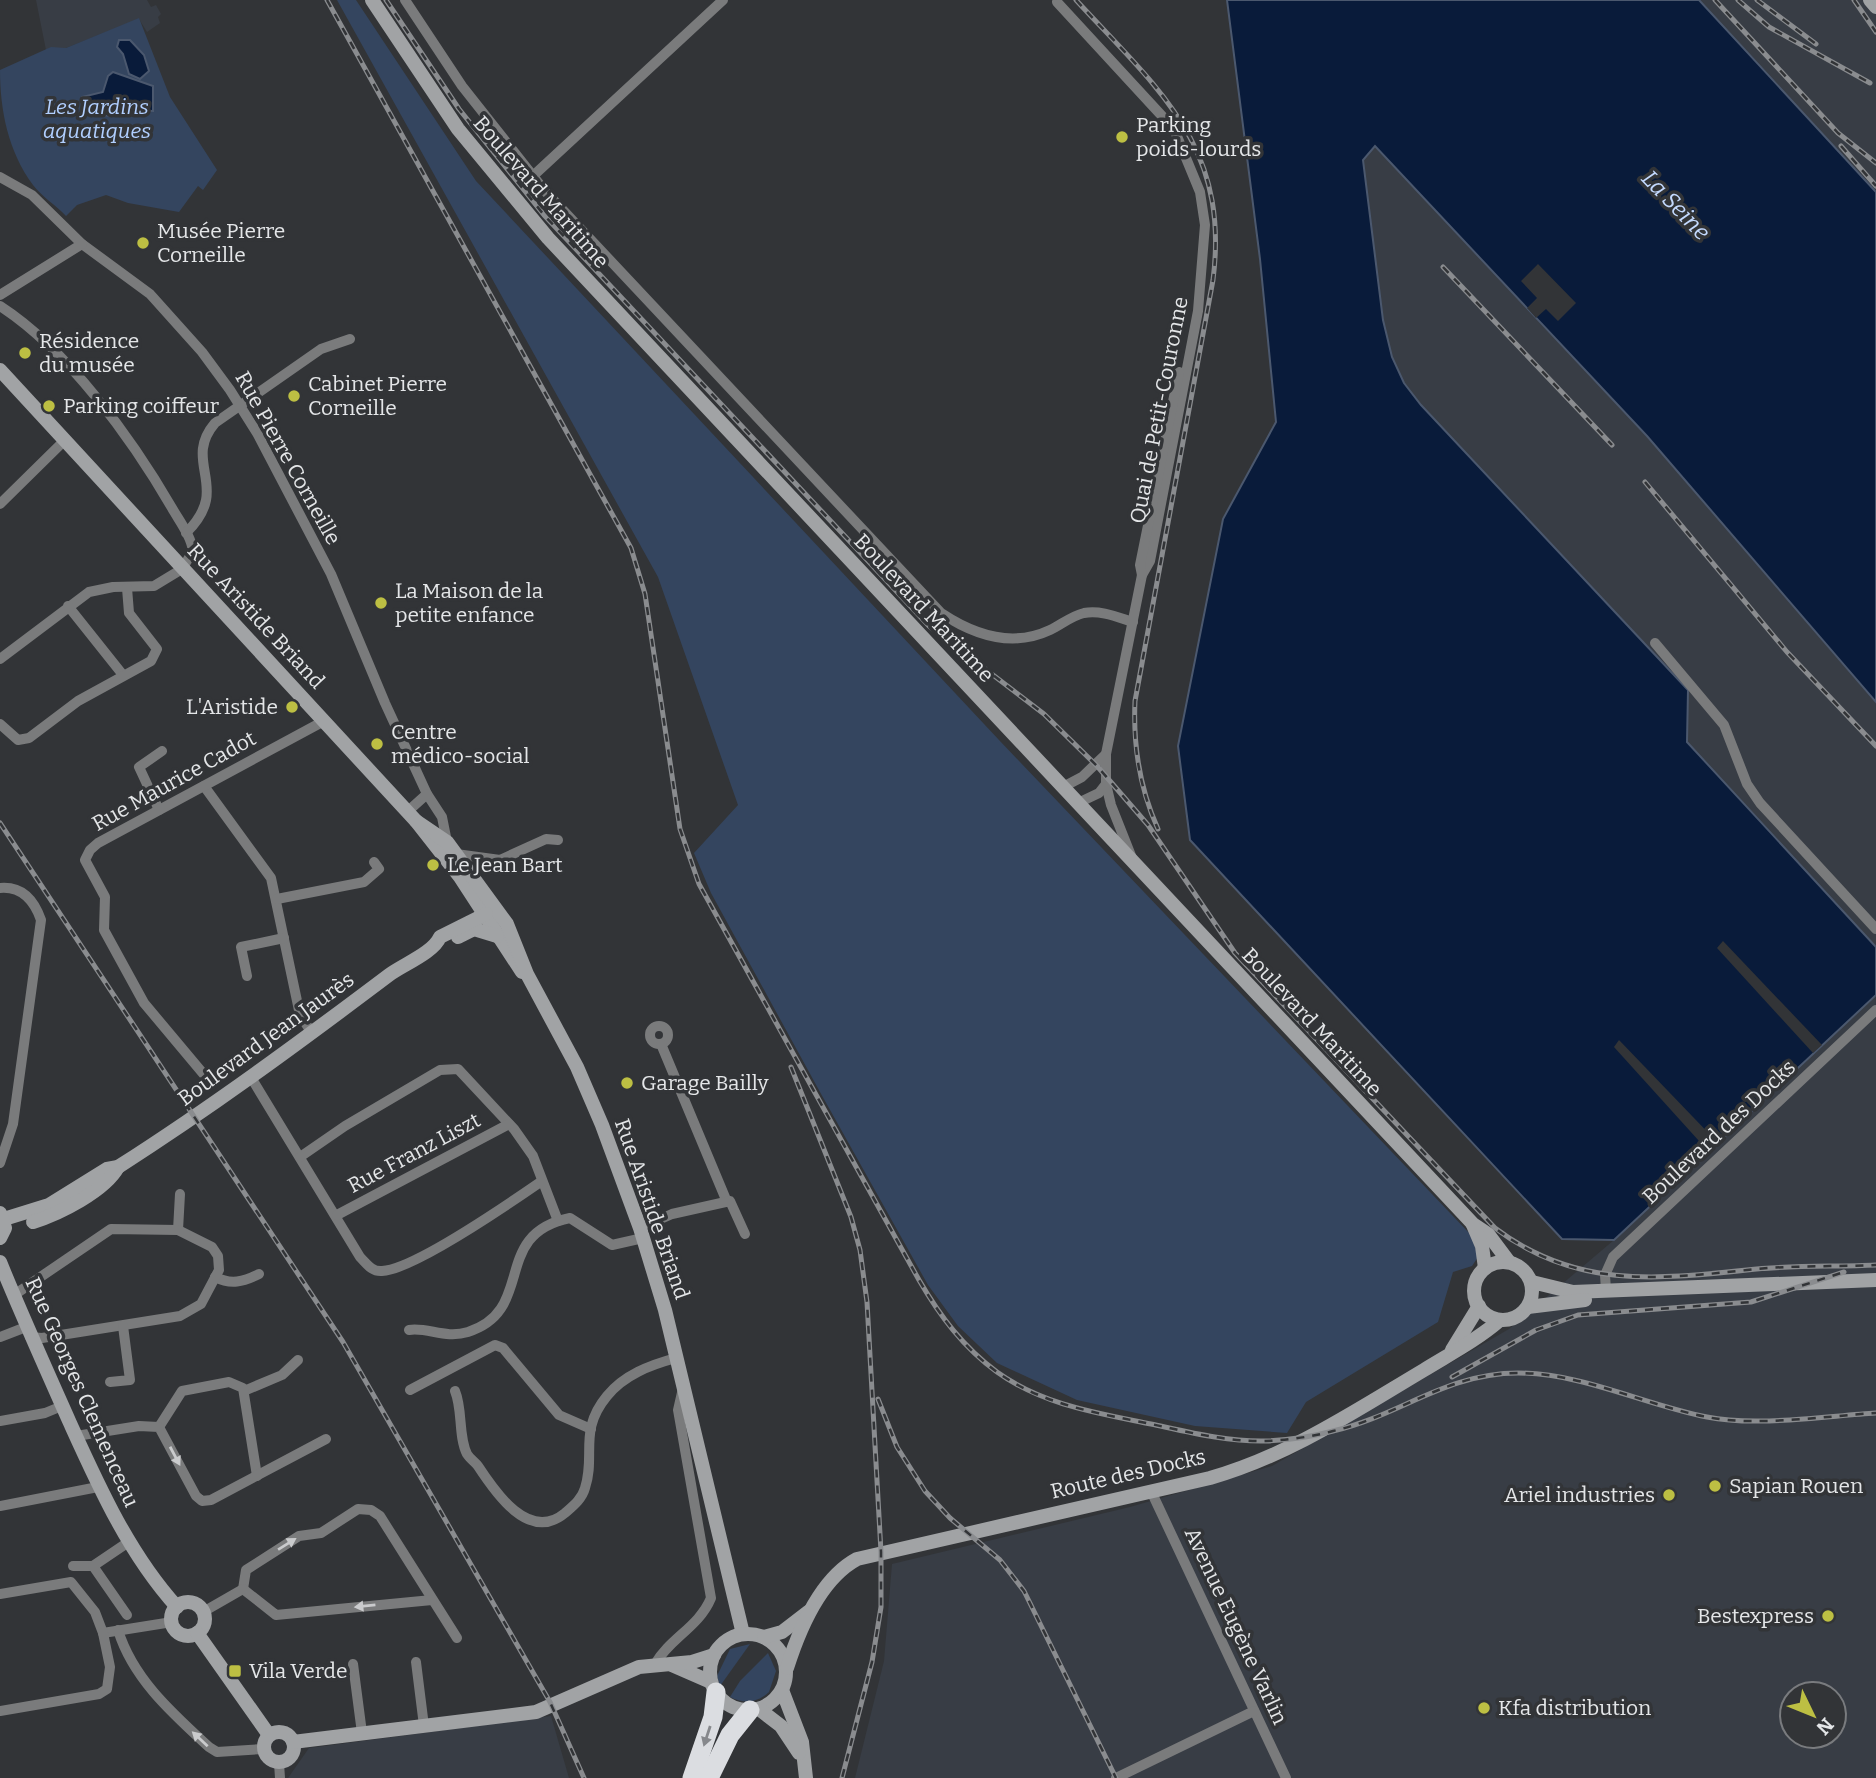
<svg xmlns="http://www.w3.org/2000/svg" width="1876" height="1778" viewBox="0 0 1876 1778" font-family="Bitter,serif">
	<style>
		.built { fill: #383d45; fill-rule: evenodd }
		.green { fill: #34455f }
		.water { fill: #091b3a; stroke: #4b586e; stroke-width: 2 }
		.pier { fill: #323437 }
		.lines { fill: none; stroke-linecap: round; stroke-linejoin: round }
		.street { stroke: #7a7b7c; stroke-width: 10 }
		.secondary { stroke: #a1a3a5; stroke-width: 14 }
		.highway { stroke: #dbdde1; stroke-width: 19 }
		.rail-casing { stroke: #8a8c8f; stroke-width: 5 }
		.rail { stroke: #323437; stroke-width: 2.5; stroke-dasharray: 8; stroke-linecap: butt }
		.oneway { fill: #cacbcd }
		.oneway2 { fill: #86888c }
		.poi-dot { fill: #bdbf43; stroke: #323437; stroke-width: 2.5 }
		.labels { text-anchor: middle; stroke-width: 7; stroke-linejoin: round; paint-order: stroke }
		.park-label { font-size: 21px; font-style: italic; fill: #b1cfff; stroke: #323437 }
		.poi-label { font-size: 21px; fill: #e4e6e8; stroke: #323437; text-anchor: start }
		.street-label { font-size: 21px; fill: #e4e6e8; stroke: #323437 }
		.water-label { font-size: 23px; font-style: italic; fill: #c3d9fe; stroke: #323437 }
	</style>
	<rect width="100%" height="100%" fill="#323437"/>
	<g class="built">
		<polygon points="36,0 147,0 151,7 156,5 161,14 158,17 160,23 147,32 139,19 66,48 46,50"/>
		<polygon points="1616,0 1876,0 1876,253"/>
		<polygon points="1375,146 1647,436 1876,702 1876,947 1687,742 1688,690 1421,405 1404,383 1392,357 1383,320 1363,160"/>
		<path d="M1876,987V1778H855L884,1661L892,1564L1130,1507L1272,1466L1509,1329L1614,1240L1875,995ZM1792,1694H1834V1736H1792Z"/>
		<polygon points="551,1716 569,1778 288,1778 309,1748"/>
	</g>
	<g class="green">
		<polygon points="337,0 356,0 476,181 999,740 1472,1236 1478,1257 1472,1266 1453,1272 1438,1322 1306,1402 1287,1433 1195,1426 1077,1400 997,1363 958,1326 928,1285 820,1092 711,893 694,853 738,805 658,577"/>
		<path d="M139,18L170,97L217,170L203,190L198,186L179,212L128,203L106,195L77,205L66,216C56,205 42,197 33,185C8,151 0,110 0,70L51,47L66,48Z"/>
		<polygon points="750,1644 720,1686 717,1676 730,1649"/>
		<path d="M768,1653L776,1671L769,1692C757,1703 744,1704 730,1697L740,1681Z"/>
	</g>
	<g class="water">
		<polygon points="1227,0 1699,0 1876,192 1876,702 1647,436 1375,146 1363,160 1383,320 1392,357 1404,383 1421,405 1688,690 1687,742 1876,947 1876,995 1614,1240 1562,1239 1190,840 1178,746 1223,519 1276,422 1260,259"/>
		<polygon points="119,40 130,40 144,55 149,71 140,79 129,74 123,54 117,47"/>
		<polygon points="113,72 153,86 153,111 131,110 111,116 83,113 82,97 103,92 108,76"/>
	</g>
	<g class="pier">
		<polygon points="1538,264 1576,303 1558,321 1546,309 1536,318 1527,308 1537,298 1521,281"/>
		<polygon points="1723,941 1822,1045 1813,1053 1717,948"/>
		<polygon points="1619,1040 1718,1143 1709,1152 1614,1047"/>
	</g>
	<g class="lines">
		<g class="street">
			<path d="M405,0L462,86L545,191L941,613C974,635 1012,648 1050,630C1061,625 1071,616 1084,613C1101,610 1117,617 1133,622"/>
			<polyline points="1057,2 1174,129 1200,192 1205,225 1198,311 1150,561 1142,575 1106,754 1106,784 1111,805 1132,858"/>
			<polyline points="534,175 723,0"/>
			<polyline points="0,177 32,195 82,244 150,294 202,352 230,390 257,433 331,574 385,703 427,794 442,817 447,842"/>
			<polyline points="0,295 82,244"/>
			<path d="M0,306C68,350 132,439 172,508C180,522 191,536 193,551L182,569L154,586L113,587L89,592L0,659"/>
			<polyline points="0,504 65,440"/>
			<path d="M186,533C233,487 181,463 215,423L321,349L350,339"/>
			<polyline points="1142,575 1140,565 1179,372"/>
			<polyline points="68,606 123,675"/>
			<polyline points="1655,643 1724,725 1747,784 1760,803 1876,929"/>
			<polyline points="0,724 18,740 29,738 78,701 151,661 157,649 129,613 127,588"/>
			<polyline points="204,786 271,878 300,1015 312,1033"/>
			<polyline points="1063,787 1082,777 1106,754"/>
			<polyline points="1078,803 1099,793 1106,784"/>
			<polyline points="159,810 139,767 162,751"/>
			<polyline points="407,812 427,794"/>
			<polyline points="456,854 500,860 546,839 558,840"/>
			<path d="M0,888C22,886 34,900 41,920L13,1124L0,1163"/>
			<polyline points="277,899 364,882 379,869 374,862"/>
			<polyline points="247,976 241,947 284,938"/>
			<circle cx="659" cy="1035" r="9"/>
			<polyline points="661,1044 727,1202"/>
			<polyline points="206,1077 144,1003 104,930 105,897 85,860 90,850 98,843 324,721"/>
			<path d="M252,1079L360,1257C367,1264 372,1272 382,1271C414,1270 513,1201 542,1181"/>
			<polyline points="300,1157 345,1126 440,1070 458,1069 514,1129 533,1156 558,1221"/>
			<polyline points="337,1215 509,1124"/>
			<polyline points="640,1228 672,1214 730,1201 745,1234"/>
			<polyline points="178,1230 180,1194"/>
			<path d="M215,1277C231,1285 243,1282 259,1274"/>
			<polyline points="1606,1290 1605,1275 1613,1257 1876,1010"/>
			<polyline points="14,1295 111,1229 178,1230 212,1247 218,1256 219,1270 201,1304 180,1316 42,1338 30,1337"/>
			<path d="M409,1330C428,1327 445,1339 468,1332C537,1310 490,1234 570,1218L612,1245L643,1238"/>
			<polyline points="0,1337 26,1327"/>
			<polyline points="110,1382 130,1380 123,1326"/>
			<polyline points="410,1390 495,1345 503,1348 559,1415 591,1429"/>
			<polyline points="244,1391 282,1375 298,1360"/>
			<path d="M455,1391C463,1410 458,1436 467,1454C470,1459 475,1462 478,1466C495,1492 529,1543 565,1513C573,1506 582,1499 585,1488C596,1455 578,1431 607,1396C624,1375 650,1365 676,1358"/>
			<polyline points="0,1421 45,1413 62,1406"/>
			<polyline points="159,1427 182,1391 229,1382 243,1388 257,1476"/>
			<polyline points="76,1436 139,1426 159,1427 196,1496 202,1501 211,1500 326,1439"/>
			<polyline points="1151,1491 1286,1778"/>
			<polyline points="0,1506 98,1487"/>
			<polyline points="73,1566 93,1566"/>
			<polyline points="243,1589 246,1570 299,1536 321,1533 358,1509 371,1510 380,1516 457,1638"/>
			<polyline points="243,1589 276,1615 432,1600"/>
			<polyline points="0,1594 71,1582 95,1612 103,1633 172,1622"/>
			<polyline points="203,1612 243,1589"/>
			<polyline points="127,1615 93,1566 130,1541"/>
			<path d="M118,1630C133,1679 173,1714 209,1747L217,1752L263,1749"/>
			<polyline points="416,1662 424,1726"/>
			<polyline points="353,1664 362,1733"/>
			<path d="M655,1664C670,1638 699,1627 711,1598L678,1410L683,1388"/>
			<polyline points="0,1711 99,1694 107,1689 110,1667 103,1633"/>
			<polyline points="279,1763 280,1778"/>
			<polyline points="1116,1778 1254,1711"/>
		</g>
		<g class="secondary">
			<polyline points="372,0 458,129 548,238 1473,1224 1488,1234 1509,1262"/>
			<polyline points="1870,0 1876,7"/>
			<polyline points="0,370 416,821 460,877 522,972"/>
			<polyline points="416,821 447,842 507,924 527,974 577,1067 602,1125 640,1228 665,1310 743,1634"/>
			<polyline points="458,937 474,929 497,936"/>
			<path d="M4,1219L49,1205L107,1169L118,1167C212,1107 300,1042 389,975C404,964 433,953 440,937L486,914"/>
			<path d="M33,1222C59,1214 105,1191 118,1167"/>
			<polyline points="1473,1225 1482,1246 1485,1268"/>
			<polyline points="0,1238 5,1228 0,1213"/>
			<circle cx="1503" cy="1291" r="29"/>
			<path d="M0,1262C22,1316 46,1369 70,1423C99,1487 129,1554 177,1607"/>
			<polyline points="1532,1282 1573,1292 1876,1280"/>
			<polyline points="1528,1307 1585,1300"/>
			<polyline points="1452,1350 1479,1306"/>
			<circle cx="188" cy="1619" r="17"/>
			<polyline points="197,1633 269,1735"/>
			<circle cx="748" cy="1672" r="38"/>
			<polyline points="764,1637 782,1632 808,1612"/>
			<polyline points="672,1665 711,1682"/>
			<path d="M787,1668C799,1630 820,1579 857,1559L1210,1478C1288,1456 1355,1411 1424,1370C1450,1354 1477,1340 1500,1320"/>
			<polyline points="782,1690 802,1742 806,1778"/>
			<polyline points="759,1709 781,1726 799,1753"/>
			<circle cx="279" cy="1747" r="15"/>
			<polyline points="293,1742 536,1712 639,1667 692,1662 714,1655"/>
		</g>
		<g class="highway">
			<polyline points="692,1778 713,1717 716,1692"/>
			<polyline points="709,1778 730,1735 750,1710"/>
		</g>
		<defs>
			<g id="rail">
				<path d="M327,0L631,548L645,594L680,829L699,884L919,1280C940,1316 963,1347 997,1372C1043,1405 1097,1413 1151,1424C1188,1432 1227,1442 1266,1441C1288,1440 1311,1437 1333,1431C1399,1416 1446,1373 1518,1373C1582,1373 1645,1405 1707,1417C1756,1427 1826,1416 1876,1413"/>
				<path d="M386,0L459,109L544,215L929,626L1044,714L1097,766L1148,825L1235,953L1495,1228C1574,1288 1654,1280 1747,1270C1790,1265 1833,1267 1876,1265"/>
				<path d="M1076,0C1159,90 1230,146 1213,280L1135,701C1133,746 1139,787 1158,829"/>
				<polyline points="1715,0 1838,133 1876,163"/>
				<polyline points="1738,0 1769,27 1870,83"/>
				<polyline points="1757,0 1816,44"/>
				<polyline points="1854,0 1876,32"/>
				<polyline points="1841,146 1876,186"/>
				<polyline points="1443,267 1612,445"/>
				<polyline points="1645,482 1787,652 1876,746"/>
				<polyline points="0,823 343,1342 550,1702 584,1778"/>
				<polyline points="791,1067 851,1217 860,1250 867,1302 881,1552 881,1607 872,1662 842,1778"/>
				<polyline points="1452,1377 1536,1330 1578,1315 1751,1302 1844,1272"/>
				<polyline points="878,1399 897,1447 925,1491 950,1518 1000,1560 1024,1591 1116,1778"/>
			</g>
		</defs>
		<use href="#rail" class="rail-casing"/>
		<use href="#rail" class="rail"/>
	</g>
	<defs><path id="oneway-solid" d="M-6-.8H1V-3.2L6.5 0L1 3.2V.8H-6Z" transform="scale(1.75)"/></defs>
	<g class="oneway">
		<use href="#oneway-solid" transform="translate(175 1456) rotate(62)"/>
		<use href="#oneway-solid" transform="translate(287 1544) rotate(-32)"/>
		<use href="#oneway-solid" transform="translate(365 1606) rotate(174)"/>
		<use href="#oneway-solid" transform="translate(200 1739) rotate(-137)"/>
	</g>
	<use class="oneway2" href="#oneway-solid" transform="translate(707 1736) rotate(108)"/>
	<g class="poi-dot">
		<circle cx="1122" cy="137" r="7"/>
		<circle cx="143" cy="243" r="7"/>
		<circle cx="25" cy="353" r="7"/>
		<circle cx="294" cy="396" r="7"/>
		<circle cx="49" cy="406" r="7"/>
		<circle cx="381" cy="603" r="7"/>
		<circle cx="292" cy="707" r="7"/>
		<circle cx="377" cy="744" r="7"/>
		<circle cx="433" cy="865" r="7"/>
		<circle cx="627" cy="1083" r="7"/>
		<circle cx="1715" cy="1486" r="7"/>
		<circle cx="1669" cy="1495" r="7"/>
		<circle cx="1828" cy="1616" r="7"/>
		<rect x="228" y="1664" width="14" height="14" rx="3.5"/>
		<circle cx="1484" cy="1708" r="7"/>
	</g>
	<g class="labels">
		<g class="park-label">
			<text x="97" y="114">Les Jardins<tspan x="97" dy="24">aquatiques</tspan></text>
		</g>
		<g class="poi-label">
			<text x="1136" y="132">Parking<tspan x="1136" dy="24">poids-lourds</tspan></text>
			<text x="157" y="238">Musée Pierre<tspan x="157" dy="24">Corneille</tspan></text>
			<text x="39" y="348">Résidence<tspan x="39" dy="24">du musée</tspan></text>
			<text x="308" y="391">Cabinet Pierre<tspan x="308" dy="24">Corneille</tspan></text>
			<text x="63" y="413">Parking coiffeur</text>
			<text x="395" y="598">La Maison de la<tspan x="395" dy="24">petite enfance</tspan></text>
			<text x="278" y="714" text-anchor="end">L'Aristide</text>
			<text x="391" y="739">Centre<tspan x="391" dy="24">médico-social</tspan></text>
			<text x="447" y="872">Le Jean Bart</text>
			<text x="641" y="1090">Garage Bailly</text>
			<text x="1729" y="1493">Sapian Rouen</text>
			<text x="1655" y="1502" text-anchor="end">Ariel industries</text>
			<text x="1814" y="1623" text-anchor="end">Bestexpress</text>
			<text x="249" y="1678">Vila Verde</text>
			<text x="1498" y="1715">Kfa distribution</text>
		</g>
		<g class="street-label">
			<text transform="translate(541 192) rotate(49)" y="7">Boulevard Maritime</text>
			<text transform="translate(1159 410) rotate(-79)" y="7">Quai de Petit-Couronne</text>
			<text transform="translate(288 458) rotate(61)" y="7">Rue Pierre Corneille</text>
			<text transform="translate(924 608) rotate(47)" y="7">Boulevard Maritime</text>
			<text transform="translate(256 616) rotate(47)" y="7">Rue Aristide Briand</text>
			<text transform="translate(174 781) rotate(-29)" y="7">Rue Maurice Cadot</text>
			<text transform="translate(1312 1022) rotate(47)" y="7">Boulevard Maritime</text>
			<text transform="translate(266 1039) rotate(-36)" y="7">Boulevard Jean Jaurès</text>
			<text transform="translate(1719 1132) rotate(-43)" y="7">Boulevard des Docks</text>
			<text transform="translate(414 1153) rotate(-28)" y="7">Rue Franz Liszt</text>
			<text transform="translate(652 1209) rotate(71)" y="7">Rue Aristide Briand</text>
			<text transform="translate(82 1392) rotate(66)" y="7">Rue Georges Clemenceau</text>
			<text transform="translate(1128 1474) rotate(-13)" y="7">Route des Docks</text>
			<text transform="translate(1236 1626) rotate(65)" y="7">Avenue Eugène Varlin</text>
		</g>
		<g class="water-label">
			<text transform="translate(1676 205) rotate(46)" y="8">La Seine</text>
		</g>
	</g>
	<g transform="translate(1813 1715) rotate(133)"><circle r="33" fill="#323437" stroke="#797b7e" stroke-width="2"/>
	<path d="M0-5L12 26L0 18L-12 26Z" fill="#bdbf43"/>
	<text y="-10" font-size="19" font-weight="bold" text-anchor="middle" fill="#e4e6e8">N</text>
	</g>
</svg>
